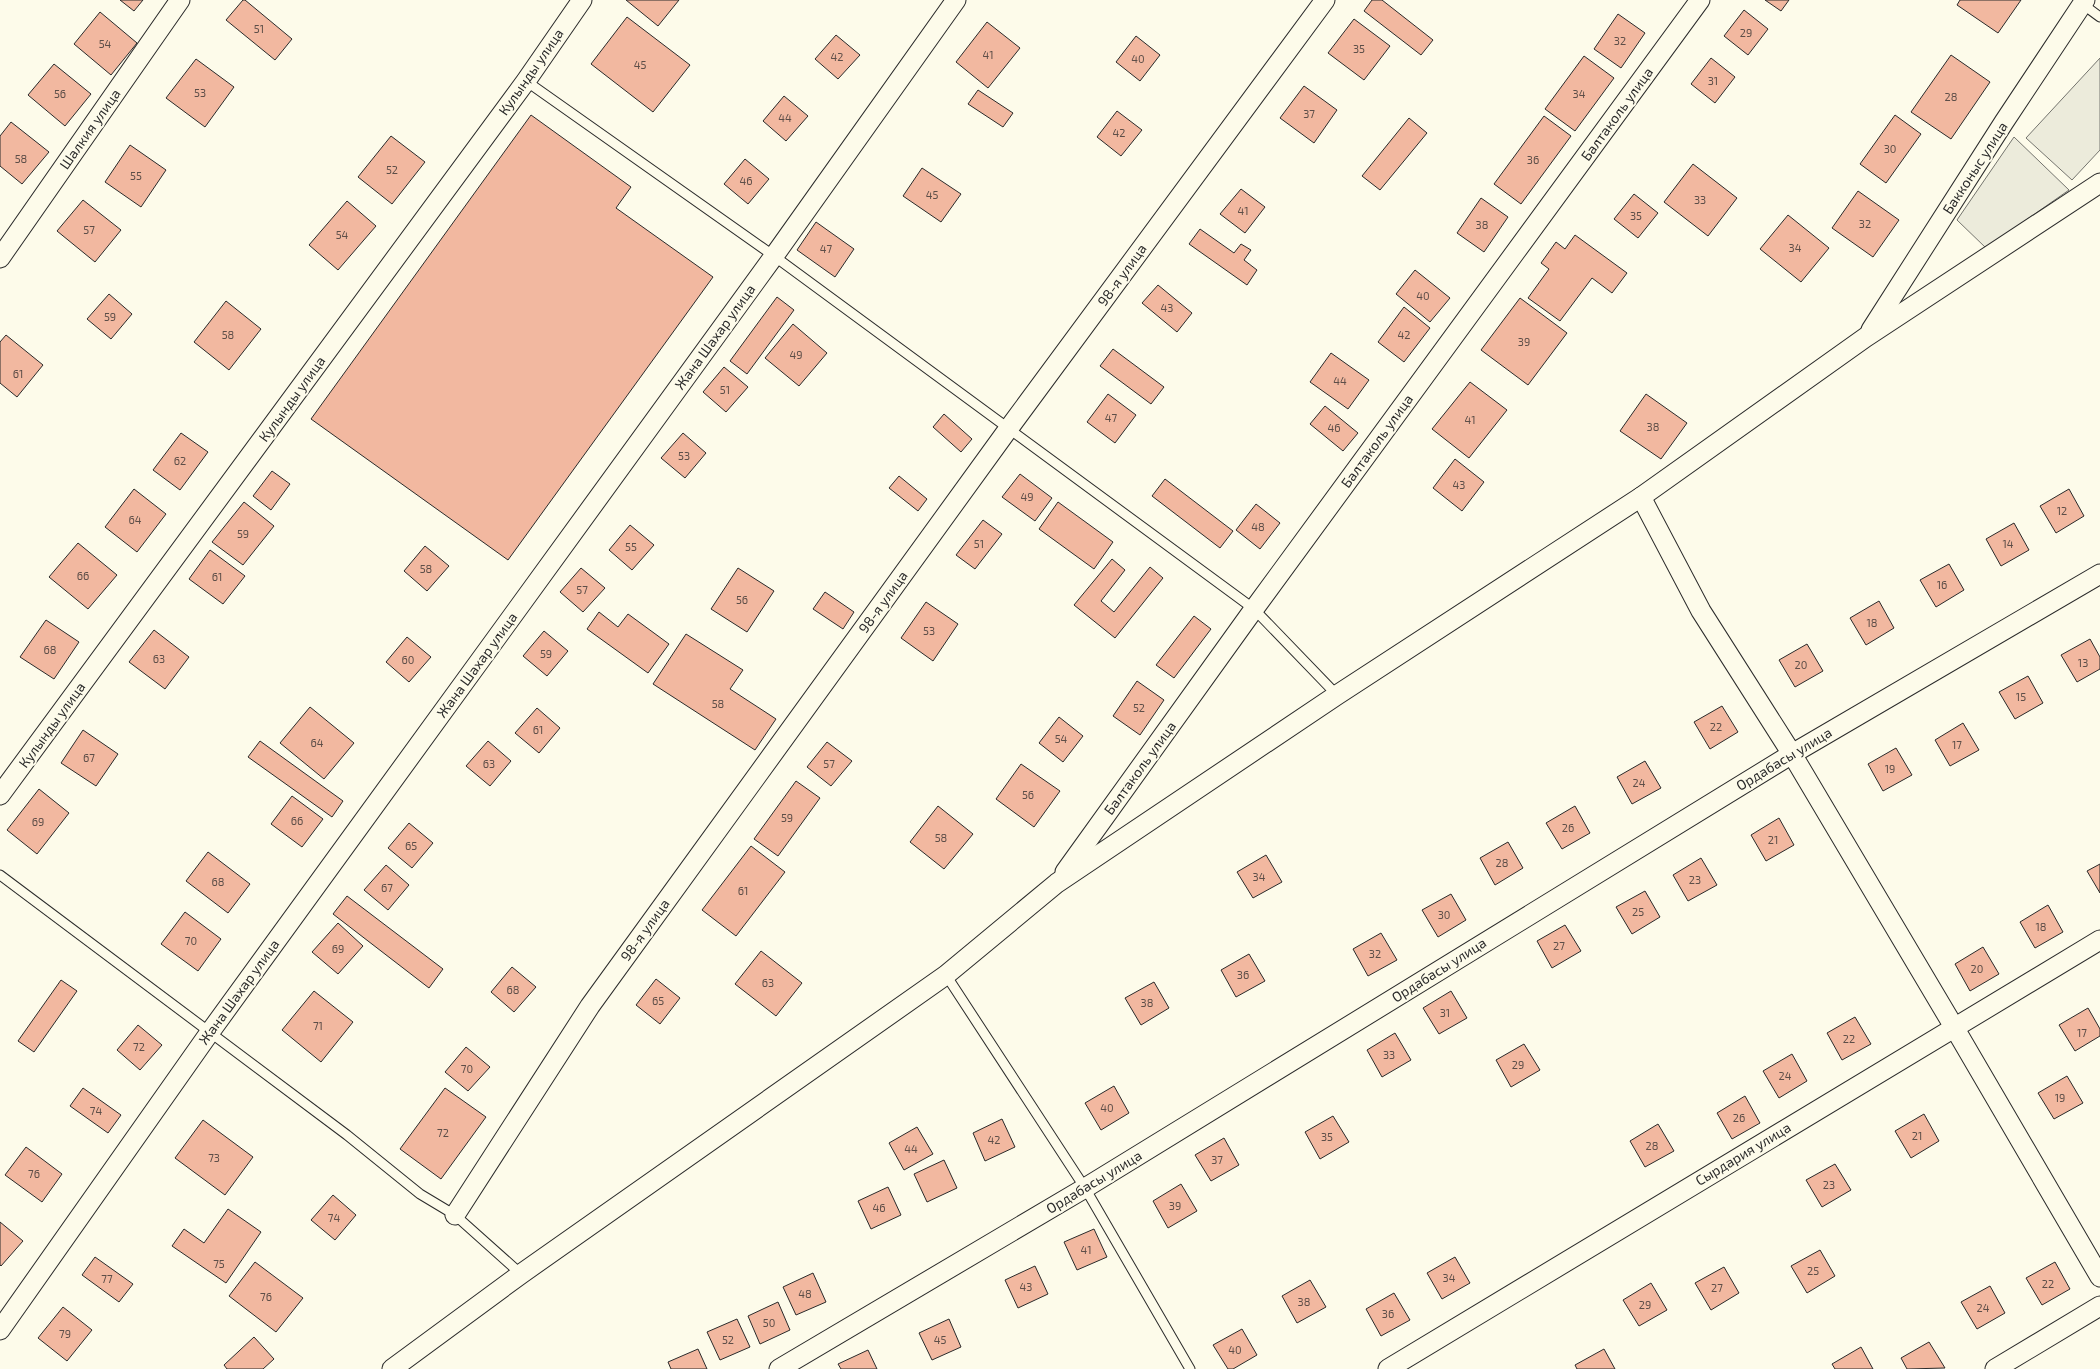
<svg xmlns="http://www.w3.org/2000/svg" width="2100" height="1369" viewBox="0 0 2100 1369" font-family="'Exo 2',sans-serif">
	<style>
		.green { fill: #ecebdb; stroke: #74746e }
		.building { fill: #f2b8a0; stroke: #2b2b2b }
		.lines { fill: none; stroke-linecap: round; stroke-linejoin: round }
		.service-casing { stroke: #2b2b2b; stroke-width: 11 }
		.minor-casing { stroke: #2b2b2b; stroke-width: 21 }
		.service { stroke: #fdfbea; stroke-width: 9 }
		.minor { stroke: #fdfbea; stroke-width: 19 }
		.labels { text-anchor: middle; stroke-width: 4; stroke-linejoin: round; paint-order: stroke }
		.number-label { font-size: 11px; fill: #5d4e48 }
		.street-label { font-size: 14px; fill: #2b2b2b; stroke: #fdfbea }
	</style>
	<rect width="100%" height="100%" fill="#fdfbea"/>
	<g class="green">
		<polygon points="2100,58 2100,150 2072,180 2026,138"/>
		<polygon points="2014,137 2069,190 1986,248 1957,220"/>
	</g>
	<g class="building">
		<polygon points="120,0 143,0 134,11"/>
		<polygon points="243,0 245,0 292,39 275,60 226,20"/>
		<polygon points="626,0 679,0 658,26"/>
		<polygon points="1372,0 1382,0 1433,40 1421,55 1364,11"/>
		<polygon points="1765,0 1789,0 1781,11"/>
		<polygon points="1960,0 2021,0 1998,33 1957,5"/>
		<polygon points="1744,10 1768,29 1748,55 1724,36"/>
		<polygon points="100,12 137,43 111,75 74,44"/>
		<polygon points="1618,14 1645,33 1621,68 1594,49"/>
		<polygon points="627,17 690,65 653,112 591,64"/>
		<polygon points="1354,19 1390,46 1364,80 1328,53"/>
		<polygon points="987,22 1020,48 988,88 956,62"/>
		<polygon points="836,35 860,55 838,79 815,59"/>
		<polygon points="1136,36 1160,55 1140,81 1116,62"/>
		<polygon points="1951,55 1990,82 1951,139 1911,112"/>
		<polygon points="1584,56 1614,78 1575,131 1545,109"/>
		<polygon points="1711,58 1735,77 1715,103 1691,84"/>
		<polygon points="196,59 234,87 205,127 166,98"/>
		<polygon points="54,64 91,94 65,126 28,95"/>
		<polygon points="1304,86 1337,110 1314,143 1280,118"/>
		<polygon points="978,90 1013,113 1003,127 968,104"/>
		<polygon points="784,96 808,116 786,141 763,121"/>
		<polygon points="1117,111 1142,130 1121,156 1097,137"/>
		<polygon points="531,115 631,187 616,208 713,277 508,560 311,419"/>
		<polygon points="1895,115 1921,134 1886,183 1860,164"/>
		<polygon points="1544,116 1571,136 1521,204 1494,184"/>
		<polygon points="1409,118 1427,133 1380,190 1362,176"/>
		<polygon points="11,122 49,152 22,184 0,166 0,136"/>
		<polygon points="391,136 425,162 392,204 358,177"/>
		<polygon points="130,145 166,170 141,207 105,182"/>
		<polygon points="745,159 769,179 748,204 724,184"/>
		<polygon points="1693,164 1737,198 1708,236 1664,202"/>
		<polygon points="922,168 961,194 941,222 903,196"/>
		<polygon points="1241,189 1265,207 1245,233 1220,214"/>
		<polygon points="1858,191 1899,220 1873,257 1832,228"/>
		<polygon points="1634,194 1658,213 1638,238 1614,219"/>
		<polygon points="1481,198 1508,217 1484,252 1457,233"/>
		<polygon points="83,200 121,230 95,262 57,231"/>
		<polygon points="347,201 376,226 338,270 309,245"/>
		<polygon points="1788,215 1829,248 1801,282 1760,249"/>
		<polygon points="816,222 854,249 835,277 797,250"/>
		<polygon points="1200,229 1234,253 1241,244 1251,250 1244,260 1257,270 1247,285 1189,244"/>
		<polygon points="1575,235 1627,273 1612,293 1592,278 1560,321 1528,298 1549,269 1541,263 1556,242 1565,249"/>
		<polygon points="1415,270 1450,298 1430,322 1396,294"/>
		<polygon points="1158,285 1192,313 1177,332 1142,303"/>
		<polygon points="109,294 132,314 111,339 87,319"/>
		<polygon points="777,297 794,310 747,374 730,361"/>
		<polygon points="1520,298 1567,333 1528,385 1481,350"/>
		<polygon points="226,301 261,329 229,370 194,342"/>
		<polygon points="1404,307 1430,328 1404,362 1378,342"/>
		<polygon points="793,324 827,353 799,386 765,358"/>
		<polygon points="6,335 43,365 17,397 0,383 0,342"/>
		<polygon points="1113,349 1164,387 1151,404 1100,366"/>
		<polygon points="1331,353 1369,380 1348,409 1310,382"/>
		<polygon points="724,367 748,387 726,412 703,392"/>
		<polygon points="1470,382 1507,410 1469,458 1432,429"/>
		<polygon points="1108,394 1136,415 1115,443 1087,422"/>
		<polygon points="1646,394 1687,423 1661,459 1620,431"/>
		<polygon points="1325,406 1358,433 1343,451 1310,424"/>
		<polygon points="944,414 972,439 961,452 933,427"/>
		<polygon points="181,433 208,452 180,490 153,470"/>
		<polygon points="683,433 706,453 685,478 661,458"/>
		<polygon points="1455,459 1484,482 1462,511 1433,488"/>
		<polygon points="272,471 290,484 271,510 253,496"/>
		<polygon points="1020,474 1052,498 1035,521 1002,497"/>
		<polygon points="899,476 927,499 918,511 889,488"/>
		<polygon points="1165,479 1233,531 1220,548 1152,496"/>
		<polygon points="134,489 166,514 137,552 105,527"/>
		<polygon points="2069,489 2084,516 2056,533 2040,506"/>
		<polygon points="244,502 274,526 243,565 212,542"/>
		<polygon points="1058,502 1113,542 1094,569 1039,529"/>
		<polygon points="1256,504 1280,523 1260,549 1236,530"/>
		<polygon points="983,520 1002,534 975,569 956,555"/>
		<polygon points="2014,523 2029,550 2001,566 1986,539"/>
		<polygon points="630,525 654,545 632,570 609,550"/>
		<polygon points="78,543 117,575 88,609 49,577"/>
		<polygon points="425,546 449,566 427,591 404,571"/>
		<polygon points="210,550 245,576 223,604 189,579"/>
		<polygon points="1112,559 1125,570 1101,601 1114,612 1150,567 1163,578 1115,638 1074,605"/>
		<polygon points="1949,564 1964,590 1936,607 1920,580"/>
		<polygon points="581,568 605,588 583,612 560,592"/>
		<polygon points="738,568 774,591 747,632 711,609"/>
		<polygon points="825,592 854,612 843,629 813,609"/>
		<polygon points="1879,601 1894,628 1866,645 1850,618"/>
		<polygon points="926,602 958,624 933,661 901,638"/>
		<polygon points="599,612 618,627 628,614 669,644 648,673 587,629"/>
		<polygon points="1194,616 1211,629 1174,678 1156,665"/>
		<polygon points="46,620 79,642 54,679 20,657"/>
		<polygon points="154,630 189,657 165,689 129,662"/>
		<polygon points="544,631 568,651 547,676 523,656"/>
		<polygon points="686,634 743,670 730,689 776,719 755,750 653,684"/>
		<polygon points="407,637 431,657 409,682 386,662"/>
		<polygon points="2090,639 2100,657 2100,669 2077,682 2061,655"/>
		<polygon points="1807,644 1823,671 1795,687 1779,660"/>
		<polygon points="2028,676 2043,703 2015,719 1999,692"/>
		<polygon points="1137,681 1164,700 1140,735 1113,716"/>
		<polygon points="1722,706 1738,732 1710,749 1694,722"/>
		<polygon points="310,707 354,743 324,779 280,743"/>
		<polygon points="537,708 560,728 539,753 515,733"/>
		<polygon points="1059,717 1083,736 1063,762 1039,743"/>
		<polygon points="1963,723 1979,750 1950,766 1935,740"/>
		<polygon points="83,730 118,754 96,786 61,763"/>
		<polygon points="260,741 343,801 332,817 248,757"/>
		<polygon points="488,741 511,761 490,786 466,766"/>
		<polygon points="827,742 852,761 831,786 807,767"/>
		<polygon points="1896,748 1912,775 1883,791 1868,764"/>
		<polygon points="1645,761 1661,788 1632,804 1617,777"/>
		<polygon points="1021,764 1060,791 1034,827 996,799"/>
		<polygon points="796,781 820,798 778,856 754,839"/>
		<polygon points="39,789 69,813 37,854 7,830"/>
		<polygon points="292,796 323,819 302,847 271,824"/>
		<polygon points="938,806 973,834 944,869 910,842"/>
		<polygon points="1575,806 1590,833 1562,849 1546,823"/>
		<polygon points="1779,818 1794,845 1766,861 1751,835"/>
		<polygon points="409,823 433,843 412,868 388,848"/>
		<polygon points="1508,842 1523,868 1495,885 1480,858"/>
		<polygon points="751,846 785,872 736,936 702,910"/>
		<polygon points="208,852 250,884 228,913 186,881"/>
		<polygon points="1266,855 1282,882 1253,898 1237,872"/>
		<polygon points="1701,858 1717,885 1688,901 1673,875"/>
		<polygon points="2100,864 2100,893 2087,871"/>
		<polygon points="386,865 409,885 388,910 364,890"/>
		<polygon points="1645,891 1660,917 1632,934 1616,907"/>
		<polygon points="1451,894 1466,920 1438,937 1422,910"/>
		<polygon points="347,896 443,969 429,988 333,914"/>
		<polygon points="2048,905 2063,932 2035,948 2020,922"/>
		<polygon points="185,912 221,939 198,971 161,944"/>
		<polygon points="338,923 363,946 338,974 312,952"/>
		<polygon points="1565,925 1581,951 1552,968 1537,941"/>
		<polygon points="1381,933 1397,960 1368,976 1353,949"/>
		<polygon points="1983,947 1999,974 1970,991 1955,964"/>
		<polygon points="761,951 802,983 776,1016 735,984"/>
		<polygon points="1249,954 1265,981 1236,997 1221,970"/>
		<polygon points="512,967 536,987 514,1012 491,992"/>
		<polygon points="656,979 680,998 660,1024 636,1005"/>
		<polygon points="61,980 77,991 34,1052 18,1041"/>
		<polygon points="1154,982 1169,1008 1141,1025 1125,998"/>
		<polygon points="314,991 353,1022 321,1062 282,1030"/>
		<polygon points="1451,991 1467,1018 1439,1034 1423,1008"/>
		<polygon points="2088,1008 2100,1029 2100,1036 2075,1051 2059,1025"/>
		<polygon points="1855,1017 1871,1044 1842,1060 1827,1033"/>
		<polygon points="138,1025 162,1045 140,1070 117,1050"/>
		<polygon points="1395,1033 1411,1060 1382,1077 1367,1050"/>
		<polygon points="1524,1044 1540,1070 1511,1087 1496,1060"/>
		<polygon points="466,1047 490,1067 468,1091 445,1072"/>
		<polygon points="1792,1054 1807,1081 1779,1098 1763,1071"/>
		<polygon points="2067,1076 2083,1103 2054,1119 2038,1093"/>
		<polygon points="1114,1086 1129,1113 1101,1130 1085,1103"/>
		<polygon points="83,1088 121,1115 108,1133 70,1106"/>
		<polygon points="445,1088 486,1117 441,1179 400,1149"/>
		<polygon points="1745,1096 1760,1123 1732,1139 1717,1113"/>
		<polygon points="1924,1114 1939,1141 1911,1158 1895,1131"/>
		<polygon points="1333,1116 1349,1142 1320,1159 1305,1132"/>
		<polygon points="1002,1119 1015,1147 985,1161 973,1133"/>
		<polygon points="203,1120 253,1157 225,1195 175,1158"/>
		<polygon points="1658,1124 1674,1151 1645,1167 1630,1141"/>
		<polygon points="917,1127 933,1154 904,1170 889,1143"/>
		<polygon points="1224,1138 1239,1165 1211,1181 1195,1155"/>
		<polygon points="26,1147 62,1174 42,1202 5,1175"/>
		<polygon points="944,1160 957,1188 927,1202 914,1174"/>
		<polygon points="1835,1164 1851,1190 1822,1207 1806,1180"/>
		<polygon points="1181,1184 1197,1211 1168,1228 1153,1201"/>
		<polygon points="888,1187 901,1215 871,1229 858,1201"/>
		<polygon points="333,1195 356,1215 335,1240 311,1220"/>
		<polygon points="228,1209 261,1232 226,1283 172,1246 184,1229 204,1243"/>
		<polygon points="0,1222 23,1241 1,1266 0,1265"/>
		<polygon points="1094,1229 1107,1257 1077,1270 1064,1242"/>
		<polygon points="1820,1250 1835,1276 1807,1293 1791,1266"/>
		<polygon points="95,1257 133,1284 119,1302 82,1275"/>
		<polygon points="1455,1257 1470,1283 1442,1299 1427,1273"/>
		<polygon points="255,1262 303,1298 276,1332 229,1296"/>
		<polygon points="2055,1262 2070,1289 2042,1305 2026,1278"/>
		<polygon points="1035,1266 1048,1294 1018,1308 1005,1280"/>
		<polygon points="1724,1267 1739,1293 1711,1310 1695,1283"/>
		<polygon points="813,1273 826,1302 796,1315 783,1287"/>
		<polygon points="1310,1280 1326,1307 1297,1323 1282,1296"/>
		<polygon points="1651,1283 1667,1310 1639,1326 1623,1300"/>
		<polygon points="1990,1286 2005,1313 1977,1329 1961,1302"/>
		<polygon points="1394,1293 1410,1320 1381,1336 1366,1309"/>
		<polygon points="778,1302 790,1330 760,1344 748,1316"/>
		<polygon points="63,1307 92,1330 67,1361 38,1338"/>
		<polygon points="737,1319 750,1347 720,1360 707,1332"/>
		<polygon points="949,1319 961,1347 932,1360 919,1333"/>
		<polygon points="1242,1329 1257,1355 1233,1369 1228,1369 1213,1345"/>
		<polygon points="254,1337 274,1359 263,1369 227,1369 224,1365"/>
		<polygon points="1929,1342 1945,1368 1907,1369 1901,1358"/>
		<polygon points="1861,1347 1873,1369 1835,1369 1832,1364"/>
		<polygon points="698,1349 707,1369 671,1369 668,1362"/>
		<polygon points="1604,1349 1615,1369 1577,1369 1575,1365"/>
		<polygon points="868,1350 877,1369 841,1369 838,1364"/>
	</g>
	<g class="lines">
		<defs>
			<g id="service">
				<polyline points="2081,3 2100,17"/>
				<polyline points="526,81 774,256 1254,609 1337,695"/>
				<polyline points="0,875 347,1135 420,1194 455,1215 521,1274"/>
				<polyline points="946,975 1085,1188 1190,1369"/>
			</g>
			<g id="minor">
				<polyline points="0,258 180,0"/>
				<polyline points="1871,330 2004,122 2085,0"/>
				<polyline points="1641,497 1701,611 1792,754 1954,1027 2100,1277"/>
				<polyline points="0,795 526,81 582,0"/>
				<polyline points="1065,872 1254,609 1700,0"/>
				<polyline points="455,1215 590,1006 1009,428 1325,0"/>
				<polyline points="0,1330 210,1032 774,256 956,0"/>
				<polyline points="392,1369 521,1274 946,975 1057,883 1337,695 1641,497 1866,337 2100,183"/>
				<polyline points="779,1369 1085,1188 1792,754 2100,574"/>
				<polyline points="1388,1369 2100,940"/>
				<polyline points="1995,1369 2100,1306"/>
			</g>
		</defs>
		<use href="#service" class="service-casing"/>
		<use href="#minor" class="minor-casing"/>
		<use href="#service" class="service"/>
		<use href="#minor" class="minor"/>
	</g>
	<g class="labels">
		<g class="number-label">
			<text x="259" y="33">51</text>
			<text x="1746" y="37">29</text>
			<text x="1620" y="45">32</text>
			<text x="105" y="48">54</text>
			<text x="1359" y="53">35</text>
			<text x="988" y="59">41</text>
			<text x="837" y="61">42</text>
			<text x="1138" y="63">40</text>
			<text x="640" y="69">45</text>
			<text x="1713" y="85">31</text>
			<text x="200" y="97">53</text>
			<text x="60" y="98">56</text>
			<text x="1579" y="98">34</text>
			<text x="1951" y="101">28</text>
			<text x="1309" y="118">37</text>
			<text x="785" y="122">44</text>
			<text x="1119" y="137">42</text>
			<text x="1890" y="153">30</text>
			<text x="21" y="163">58</text>
			<text x="1533" y="164">36</text>
			<text x="392" y="174">52</text>
			<text x="136" y="180">55</text>
			<text x="746" y="185">46</text>
			<text x="932" y="199">45</text>
			<text x="1700" y="204">33</text>
			<text x="1243" y="215">41</text>
			<text x="1636" y="220">35</text>
			<text x="1865" y="228">32</text>
			<text x="1482" y="229">38</text>
			<text x="89" y="234">57</text>
			<text x="342" y="239">54</text>
			<text x="1795" y="252">34</text>
			<text x="826" y="253">47</text>
			<text x="1423" y="300">40</text>
			<text x="1167" y="312">43</text>
			<text x="110" y="321">59</text>
			<text x="228" y="339">58</text>
			<text x="1404" y="339">42</text>
			<text x="1524" y="346">39</text>
			<text x="796" y="359">49</text>
			<text x="18" y="378">61</text>
			<text x="1340" y="385">44</text>
			<text x="725" y="394">51</text>
			<text x="1111" y="422">47</text>
			<text x="1470" y="424">41</text>
			<text x="1653" y="431">38</text>
			<text x="1334" y="432">46</text>
			<text x="684" y="460">53</text>
			<text x="180" y="465">62</text>
			<text x="1459" y="489">43</text>
			<text x="1027" y="501">49</text>
			<text x="2062" y="515">12</text>
			<text x="135" y="524">64</text>
			<text x="1258" y="531">48</text>
			<text x="243" y="538">59</text>
			<text x="979" y="548">51</text>
			<text x="2008" y="548">14</text>
			<text x="631" y="551">55</text>
			<text x="426" y="573">58</text>
			<text x="83" y="580">66</text>
			<text x="217" y="581">61</text>
			<text x="1942" y="589">16</text>
			<text x="582" y="594">57</text>
			<text x="742" y="604">56</text>
			<text x="1872" y="627">18</text>
			<text x="929" y="635">53</text>
			<text x="50" y="654">68</text>
			<text x="546" y="658">59</text>
			<text x="159" y="663">63</text>
			<text x="408" y="664">60</text>
			<text x="2083" y="667">13</text>
			<text x="1801" y="669">20</text>
			<text x="2021" y="701">15</text>
			<text x="718" y="708">58</text>
			<text x="1139" y="712">52</text>
			<text x="1716" y="731">22</text>
			<text x="538" y="734">61</text>
			<text x="1061" y="743">54</text>
			<text x="317" y="747">64</text>
			<text x="1957" y="749">17</text>
			<text x="89" y="762">67</text>
			<text x="489" y="768">63</text>
			<text x="829" y="768">57</text>
			<text x="1890" y="773">19</text>
			<text x="1639" y="787">24</text>
			<text x="1028" y="799">56</text>
			<text x="787" y="822">59</text>
			<text x="297" y="825">66</text>
			<text x="38" y="826">69</text>
			<text x="1568" y="832">26</text>
			<text x="941" y="842">58</text>
			<text x="1773" y="844">21</text>
			<text x="411" y="850">65</text>
			<text x="1502" y="867">28</text>
			<text x="1259" y="881">34</text>
			<text x="1695" y="884">23</text>
			<text x="218" y="886">68</text>
			<text x="387" y="892">67</text>
			<text x="743" y="895">61</text>
			<text x="1638" y="916">25</text>
			<text x="1444" y="919">30</text>
			<text x="2041" y="931">18</text>
			<text x="191" y="945">70</text>
			<text x="1559" y="950">27</text>
			<text x="338" y="953">69</text>
			<text x="1375" y="958">32</text>
			<text x="1977" y="973">20</text>
			<text x="1243" y="979">36</text>
			<text x="768" y="987">63</text>
			<text x="513" y="994">68</text>
			<text x="658" y="1005">65</text>
			<text x="1147" y="1007">38</text>
			<text x="1445" y="1017">31</text>
			<text x="318" y="1030">71</text>
			<text x="2082" y="1037">17</text>
			<text x="1849" y="1043">22</text>
			<text x="139" y="1051">72</text>
			<text x="1389" y="1059">33</text>
			<text x="1518" y="1069">29</text>
			<text x="467" y="1073">70</text>
			<text x="1785" y="1080">24</text>
			<text x="2060" y="1102">19</text>
			<text x="1107" y="1112">40</text>
			<text x="96" y="1115">74</text>
			<text x="1739" y="1122">26</text>
			<text x="443" y="1137">72</text>
			<text x="1917" y="1140">21</text>
			<text x="1327" y="1141">35</text>
			<text x="994" y="1144">42</text>
			<text x="1652" y="1150">28</text>
			<text x="911" y="1153">44</text>
			<text x="214" y="1162">73</text>
			<text x="1217" y="1164">37</text>
			<text x="34" y="1178">76</text>
			<text x="1829" y="1189">23</text>
			<text x="1175" y="1210">39</text>
			<text x="879" y="1212">46</text>
			<text x="334" y="1222">74</text>
			<text x="1086" y="1254">41</text>
			<text x="219" y="1268">75</text>
			<text x="1813" y="1275">25</text>
			<text x="1449" y="1282">34</text>
			<text x="107" y="1283">77</text>
			<text x="2048" y="1288">22</text>
			<text x="1026" y="1291">43</text>
			<text x="1717" y="1292">27</text>
			<text x="805" y="1298">48</text>
			<text x="266" y="1301">76</text>
			<text x="1304" y="1306">38</text>
			<text x="1645" y="1309">29</text>
			<text x="1983" y="1312">24</text>
			<text x="1388" y="1318">36</text>
			<text x="769" y="1327">50</text>
			<text x="65" y="1338">79</text>
			<text x="728" y="1344">52</text>
			<text x="940" y="1344">45</text>
			<text x="1235" y="1354">40</text>
		</g>
		<g class="street-label">
			<text transform="translate(531 72) rotate(-55)" y="5">Кулынды улица</text>
			<text transform="translate(1617 114) rotate(-54)" y="5">Балтаколь улица</text>
			<text transform="translate(90 129) rotate(-55)" y="5">Шалкия улица</text>
			<text transform="translate(1975 168) rotate(-57)" y="5">Бакконыс улица</text>
			<text transform="translate(1122 275) rotate(-54)" y="5">98-я улица</text>
			<text transform="translate(715 337) rotate(-54)" y="5">Жана Шахар улица</text>
			<text transform="translate(292 399) rotate(-54)" y="5">Кулынды улица</text>
			<text transform="translate(1377 441) rotate(-54)" y="5">Балтаколь улица</text>
			<text transform="translate(883 602) rotate(-54)" y="5">98-я улица</text>
			<text transform="translate(477 665) rotate(-54)" y="5">Жана Шахар улица</text>
			<text transform="translate(52 725) rotate(-54)" y="5">Кулынды улица</text>
			<text transform="translate(1784 759) rotate(-31)" y="5">Ордабасы улица</text>
			<text transform="translate(1140 768) rotate(-54)" y="5">Балтаколь улица</text>
			<text transform="translate(645 930) rotate(-54)" y="5">98-я улица</text>
			<text transform="translate(1439 970) rotate(-32)" y="5">Ордабасы улица</text>
			<text transform="translate(239 992) rotate(-54)" y="5">Жана Шахар улица</text>
			<text transform="translate(1743 1154) rotate(-31)" y="5">Сырдария улица</text>
			<text transform="translate(1094 1182) rotate(-31)" y="5">Ордабасы улица</text>
		</g>
	</g>
</svg>
